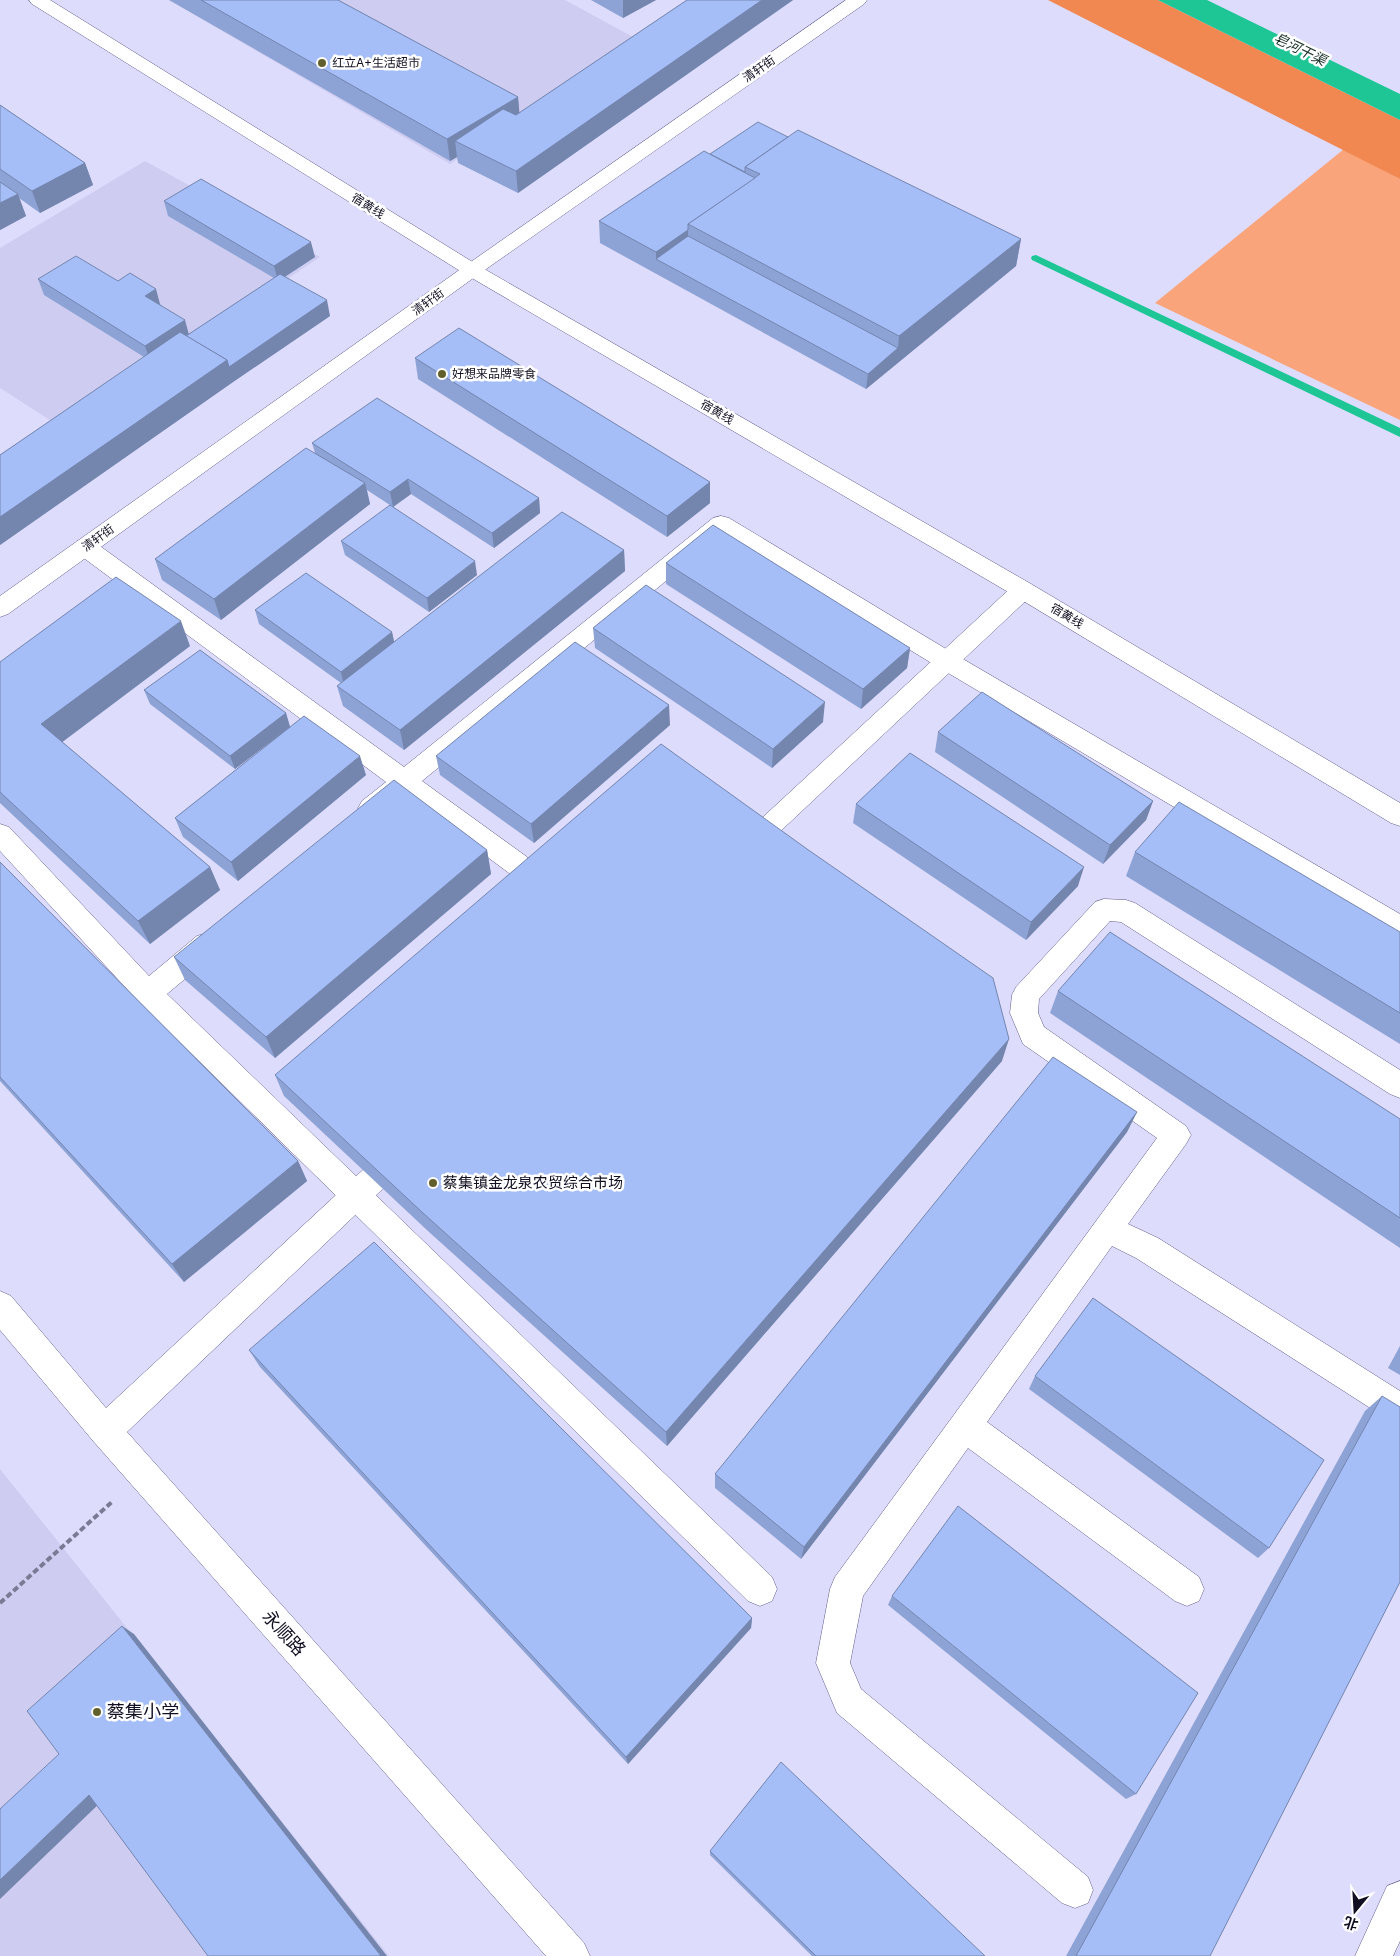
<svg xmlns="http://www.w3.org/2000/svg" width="1400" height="1956" viewBox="0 0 1400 1956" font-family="Inter,'Noto Sans SC',sans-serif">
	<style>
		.built { fill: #cecdf1 }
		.green { fill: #f9a47a }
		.forest { fill: #f18851 }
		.water { fill: #1ec696 }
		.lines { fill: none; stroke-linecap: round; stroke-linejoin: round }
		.stream { fill: #1ec696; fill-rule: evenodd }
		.service-casing { stroke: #5f5c8a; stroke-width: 1 }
		.minor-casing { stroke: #5f5c8a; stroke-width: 1 }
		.tertiary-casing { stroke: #5f5c8a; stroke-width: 1 }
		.secondary-casing { stroke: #5f5c8a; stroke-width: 1 }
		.path { stroke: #7b7a94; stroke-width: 4; stroke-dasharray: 6 3; stroke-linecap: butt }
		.service { fill: #fff; fill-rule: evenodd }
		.minor { fill: #fff; fill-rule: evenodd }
		.tertiary { fill: #fff; fill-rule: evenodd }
		.secondary { fill: #fff; fill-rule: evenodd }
		.wall { fill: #8ea3d5 }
		.shaded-wall { fill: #7485ae }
		.building { fill: #a5bef8; stroke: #7485ae }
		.poi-dot { fill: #615f2b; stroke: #fff; stroke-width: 2 }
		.labels { text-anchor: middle; stroke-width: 5; stroke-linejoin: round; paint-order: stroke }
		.far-poi-label { font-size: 12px; fill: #110f21; stroke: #fff; text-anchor: start }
		.far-street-label { font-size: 12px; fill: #110f21; stroke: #fff }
		.far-water-label { font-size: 14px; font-style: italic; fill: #193228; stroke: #fff }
		.poi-label { font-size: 15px; fill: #110f21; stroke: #fff; text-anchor: start }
		.near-street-label { font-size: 18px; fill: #110f21; stroke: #fff }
		.near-poi-label { font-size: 18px; fill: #110f21; stroke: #fff; text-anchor: start }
	</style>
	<rect width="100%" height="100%" fill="#dddcfd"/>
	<g class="built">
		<polygon points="169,0 565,0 635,38 450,164"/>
		<polygon points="145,161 320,257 64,429 0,388 0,248"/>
		<polygon points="0,1469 389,1956 0,1956"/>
	</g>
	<polygon class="green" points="1344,149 1400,179 1400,420 1155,303"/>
	<polygon class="forest" points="1048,0 1158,0 1400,120 1400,179"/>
	<polygon class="water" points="1158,0 1207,0 1400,94 1400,120"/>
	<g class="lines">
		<polygon class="stream" points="1036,255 1400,428 1400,437 1032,260 1031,258 1032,256"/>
		<defs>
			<g id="service">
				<path d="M721,516L729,518L956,655L1400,914V938L1390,935L938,667L722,535L422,781L527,857L531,865L527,873L518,876L509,873L404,795C391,806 380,821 362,815L358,808L362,801L386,782L77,553L73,547L77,541L85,539L93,541L404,767L713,518Z"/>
				<polygon points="0,824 9,827 149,976 197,936 207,933 217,936 221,944 217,952 167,994 772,1577 777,1589 772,1601 760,1606 748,1601 138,1001 0,851"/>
				<polygon points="1104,899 1126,900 1135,903 1400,1070 1400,1098 1390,1094 1121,922 1110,921 1039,999 1038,1013 1044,1027 1186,1126 1191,1135 1186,1144 1128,1224 1158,1238 1400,1391 1400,1425 1389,1420 1136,1258 1112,1246 987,1422 1199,1577 1204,1589 1199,1601 1187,1606 1175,1601 968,1448 863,1596 850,1663 861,1689 1088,1877 1093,1890 1088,1903 1075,1908 1062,1903 837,1713 816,1663 830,1589 835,1577 1157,1138 1023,1044 1010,1013 1012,995 1016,987 1095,902"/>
			</g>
			<g id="minor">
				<polygon points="846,0 867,0 864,4 479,274 8,614 0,617 0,596 465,266"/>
				<polygon points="1023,581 1031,584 1035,590 1031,596 754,856 745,860 736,856 732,849 736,842 1015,584"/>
				<polygon points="401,1140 411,1144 416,1153 411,1162 127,1432 584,1943 590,1956 546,1956 94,1442 0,1330 0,1291 11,1296 106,1408 391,1144"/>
			</g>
			<polygon id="tertiary" points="1400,1881 1400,1941 1393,1956 1355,1956 1387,1886"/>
			<polygon id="secondary" points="29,0 50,0 479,266 1031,584 1400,803 1400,826 1391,823 1015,596 465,274 32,4"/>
		</defs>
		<use href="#service" class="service-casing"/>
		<use href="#minor" class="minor-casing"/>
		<use href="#tertiary" class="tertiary-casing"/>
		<use href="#secondary" class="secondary-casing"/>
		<polyline class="path" points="0,1603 113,1501"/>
		<use href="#service" class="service"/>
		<use href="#minor" class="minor"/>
		<use href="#tertiary" class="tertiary"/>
		<use href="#secondary" class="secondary"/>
	</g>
	<g class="wall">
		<polygon points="169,0 338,0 518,97 519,113 687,0 793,0 518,193 458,163 457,157 450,161"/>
		<polygon points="591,0 656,0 623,18"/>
		<polygon points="0,105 85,163 93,185 40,213 19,198 26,216 0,230"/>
		<polygon points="788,137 1021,239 1016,266 866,389 600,243 599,221 710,154"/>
		<polygon points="164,201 315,257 285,277 330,316 233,382 0,545 0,455 144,357 44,295 38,279 160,304 189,334 274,278 168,216"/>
		<polygon points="415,358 710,482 710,503 667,537 418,379"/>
		<polygon points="312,443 539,498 540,513 494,548 411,494 393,507 367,490 370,504 221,620 162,580 155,559 315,453"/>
		<polygon points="341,541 477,575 429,612 345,555"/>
		<polygon points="624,550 625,571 404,750 343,706 337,686 341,683 259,624 255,610 392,632 394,642"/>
		<polygon points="666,563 910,648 907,668 861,709 666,584"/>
		<polygon points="593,628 823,722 772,768 595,648"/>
		<polygon points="190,646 62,742 210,867 220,890 150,944 0,803 0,662"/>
		<polygon points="144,690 286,713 290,727 366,775 238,881 183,837 175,818 289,728 235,769 150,704"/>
		<polygon points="670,725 534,843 440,775 436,756"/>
		<polygon points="938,732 1153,801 1146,820 1103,864 935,752"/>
		<polygon points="856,804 1078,886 1026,940 853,823"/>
		<polygon points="487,850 491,874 275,1058 185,980 174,957"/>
		<polygon points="1135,852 1400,932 1400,1044 1126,876"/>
		<polygon points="0,862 298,1161 307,1181 184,1282 0,1081"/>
		<polygon points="1058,991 1400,1119 1400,1248 1050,1013"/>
		<polygon points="1002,1061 667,1446 429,1232 284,1096 275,1075"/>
		<polygon points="1137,1112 1127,1132 801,1559 715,1488 715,1474"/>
		<polygon points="1400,1346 1400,1375 1388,1368"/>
		<polygon points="249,1350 752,1618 751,1628 628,1764 260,1367"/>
		<polygon points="1035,1376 1269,1548 1258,1558 1029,1389"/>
		<polygon points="1382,1396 1210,1956 1066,1956 1365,1411"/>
		<polygon points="892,1596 1136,1794 1126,1799 888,1605"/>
		<polygon points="710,1851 985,1956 812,1956 710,1855"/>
	</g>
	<g class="shaded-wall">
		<polygon points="623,0 656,0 623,18"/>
		<polygon points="762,0 793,0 518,193 516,171"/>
		<polygon points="518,97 520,119 455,141 457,157 450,161 447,139"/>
		<polygon points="85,163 93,185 40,213 32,191"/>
		<polygon points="18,194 26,216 0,230 0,203"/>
		<polygon points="688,230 688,252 656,259 656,252"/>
		<polygon points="1021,239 1016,266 866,389 868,374 898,348 899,336"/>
		<polygon points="311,242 315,257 278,281 274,266"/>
		<polygon points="156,289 160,304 150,311 145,296"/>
		<polygon points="327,300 330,316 233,382 0,545 0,517 227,360"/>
		<polygon points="185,320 189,335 150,361 145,346"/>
		<polygon points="408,479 411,494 393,507 390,492"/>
		<polygon points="710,482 710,503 667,537 667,516"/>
		<polygon points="365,483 370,504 221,620 214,599"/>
		<polygon points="539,498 540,513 494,548 492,533"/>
		<polygon points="624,550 625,571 404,750 400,730"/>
		<polygon points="475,561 477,575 429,612 427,598"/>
		<polygon points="181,621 190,646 53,749 41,724"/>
		<polygon points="392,632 395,646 344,686 341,672"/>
		<polygon points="910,648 907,668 861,709 863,689"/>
		<polygon points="825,702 823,722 772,768 773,749"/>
		<polygon points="669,705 670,725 534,843 531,824"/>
		<polygon points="286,713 290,727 235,769 230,756"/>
		<polygon points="360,756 366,775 238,881 231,862"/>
		<polygon points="1153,801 1146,820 1103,864 1110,845"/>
		<polygon points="487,850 491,874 275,1058 266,1037"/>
		<polygon points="210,867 220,890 150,944 138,921"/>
		<polygon points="1084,867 1078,886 1026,940 1031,922"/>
		<polygon points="1009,1039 1002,1061 667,1446 666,1432"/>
		<polygon points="1137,1112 1127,1132 801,1559 804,1547"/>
		<polygon points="298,1161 307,1181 184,1282 172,1264"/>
		<polygon points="752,1618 751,1628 628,1764 626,1757"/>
		<polygon points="122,1626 134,1634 387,1956 381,1956"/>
		<polygon points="89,1795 103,1800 0,1899 0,1880"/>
	</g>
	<g class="building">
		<polygon points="201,0 338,0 518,97 447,139"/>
		<polygon points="687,0 762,0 516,171 455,141 503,109 516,115"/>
		<polygon points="0,105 85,163 32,191 0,169"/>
		<polygon points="758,122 788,137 745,167 745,172 710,154"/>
		<polygon points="798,130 1021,239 899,336 688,224 760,174 745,167"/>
		<polygon points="704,151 755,178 688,224 688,230 656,252 599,221"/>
		<polygon points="201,179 311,242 274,266 164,201"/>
		<polygon points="0,182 18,194 0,203"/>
		<polygon points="688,236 898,348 868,374 656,259"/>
		<polygon points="76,256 118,281 130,273 156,289 145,296 185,320 145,346 38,279"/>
		<polygon points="280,274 327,300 229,367 227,360 186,336"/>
		<polygon points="459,328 710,482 667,516 415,358"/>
		<polygon points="180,332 227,360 0,517 0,455"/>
		<polygon points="377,398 539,498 492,533 408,479 390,492 312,443"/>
		<polygon points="306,448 365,483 214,599 155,559"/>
		<polygon points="390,505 475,561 427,598 341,541"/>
		<polygon points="562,512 624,550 400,730 337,686"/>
		<polygon points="713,525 910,648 863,689 666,563"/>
		<polygon points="306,573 392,632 341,672 255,610"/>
		<polygon points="116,577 181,621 41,724 210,867 138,921 0,792 0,662"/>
		<polygon points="646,585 825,702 773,749 593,628"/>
		<polygon points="575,642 669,705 531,824 436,756"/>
		<polygon points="200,650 286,713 230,756 144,690"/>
		<polygon points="982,692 1153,801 1110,845 938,732"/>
		<polygon points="304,716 360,756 231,862 175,818"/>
		<polygon points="661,744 807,849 993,978 1009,1039 666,1432 423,1213 275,1075"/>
		<polygon points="910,753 1084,867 1031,922 856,804"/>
		<polygon points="394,780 487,850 266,1037 174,957"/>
		<polygon points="1179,802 1400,932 1400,1013 1135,852"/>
		<polygon points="0,862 298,1161 172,1264 0,1077"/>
		<polygon points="1110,932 1400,1119 1400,1218 1058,991"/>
		<polygon points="1053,1057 1137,1112 804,1547 715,1474"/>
		<polygon points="374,1242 752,1618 626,1757 249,1350"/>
		<polygon points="1093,1298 1324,1460 1269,1548 1035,1376"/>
		<polygon points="1382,1396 1400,1407 1400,1582 1210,1956 1076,1956"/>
		<polygon points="958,1506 1198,1693 1136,1794 892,1596"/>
		<polygon points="122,1626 381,1956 208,1956 89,1795 0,1880 0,1809 59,1754 27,1711"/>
		<polygon points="781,1762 985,1956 816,1956 710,1851"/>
	</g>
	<g class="poi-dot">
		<circle cx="322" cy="63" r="5"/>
		<circle cx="442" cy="374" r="5"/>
		<circle cx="433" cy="1183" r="5"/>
		<circle cx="97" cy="1712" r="5"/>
	</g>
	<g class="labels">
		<g class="far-poi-label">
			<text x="332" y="67">红立A+生活超市</text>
			<text x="452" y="378">好想来品牌零食</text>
		</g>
		<g class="far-street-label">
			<text transform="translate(759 69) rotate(-35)" y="4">清轩街</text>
			<text transform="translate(368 206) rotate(32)" y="4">宿黄线</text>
			<text transform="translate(428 302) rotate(-36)" y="4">清轩街</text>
			<text transform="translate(717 412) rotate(30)" y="4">宿黄线</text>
			<text transform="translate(98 538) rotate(-36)" y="4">清轩街</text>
			<text transform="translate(1067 616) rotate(31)" y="4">宿黄线</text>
		</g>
		<g class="far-water-label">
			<text transform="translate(1300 49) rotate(26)" y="5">皂河干渠</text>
		</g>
		<g class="poi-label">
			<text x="443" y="1188">蔡集镇金龙泉农贸综合市场</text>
		</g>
		<g class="near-street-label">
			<text transform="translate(284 1633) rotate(48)" y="6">永顺路</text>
		</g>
		<g class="near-poi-label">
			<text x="107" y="1718">蔡集小学</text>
		</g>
	</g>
	<g transform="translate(1355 1911) rotate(198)" stroke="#ffffff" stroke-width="4" paint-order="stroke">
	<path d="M0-4L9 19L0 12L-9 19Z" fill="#110f21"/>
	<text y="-8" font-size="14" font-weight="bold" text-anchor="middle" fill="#110f21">北</text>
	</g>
</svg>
